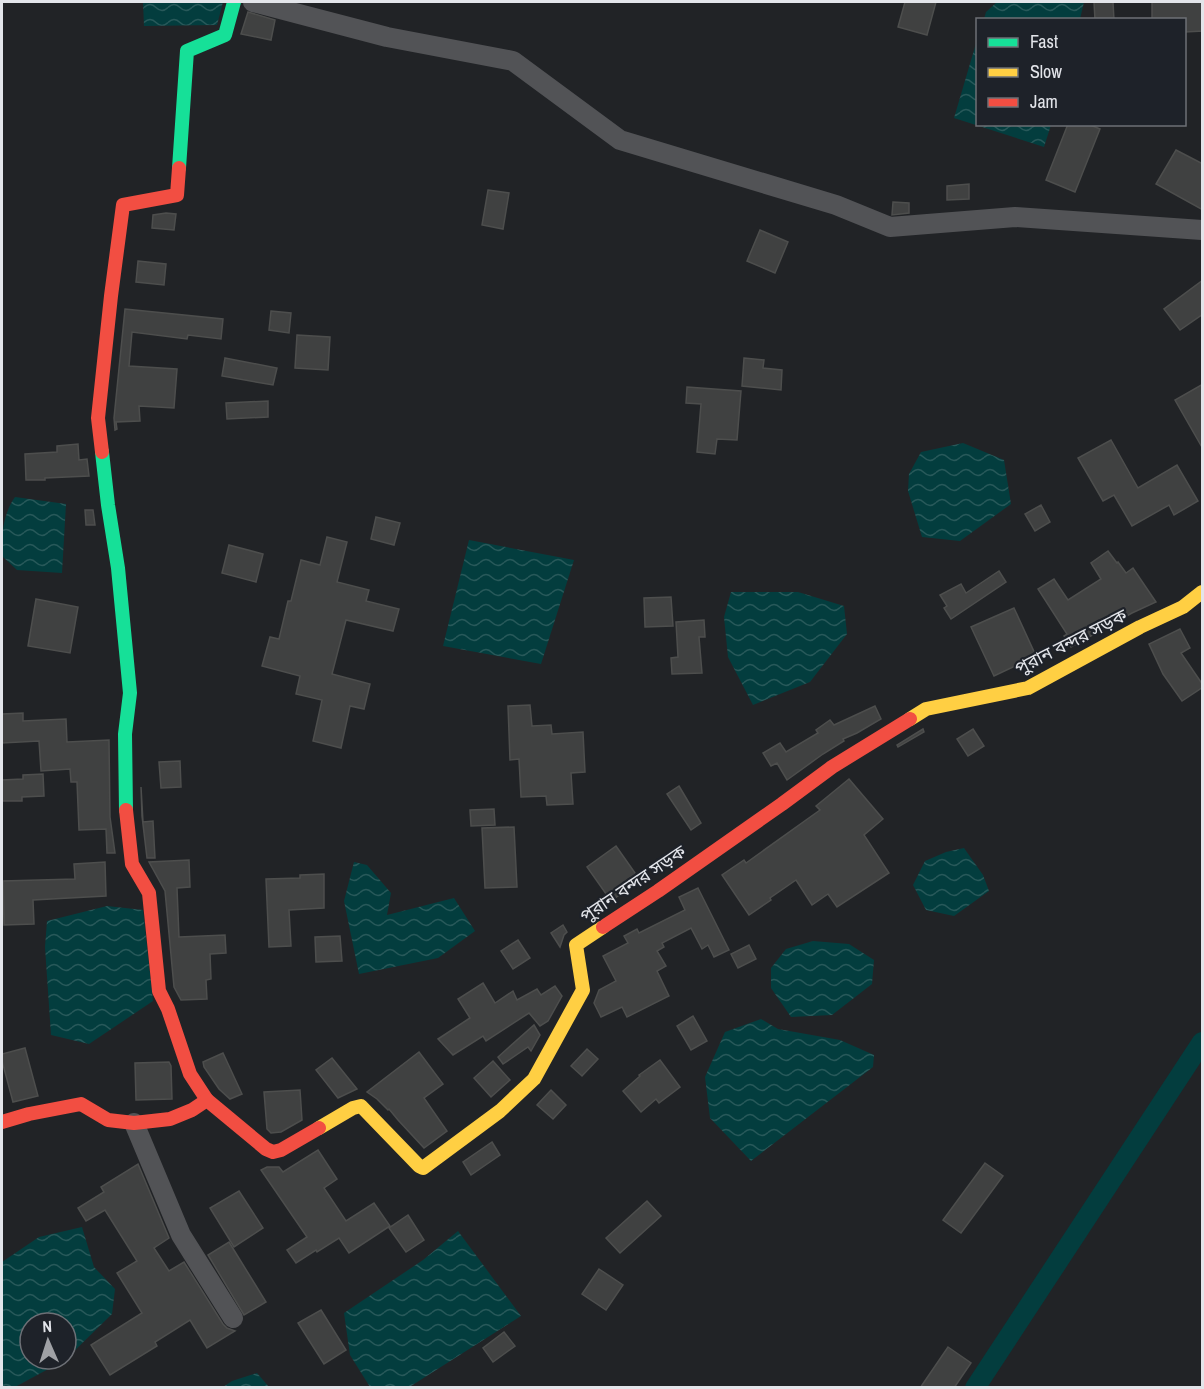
<svg xmlns="http://www.w3.org/2000/svg" width="1204" height="1389" viewBox="0 0 1204 1389" font-family="'Archivo Narrow','Noto Sans Bengali',sans-serif">
	<style>
		.water { fill: url(#water-waves); fill-rule: evenodd }
		.lines { fill: none; stroke-linecap: round; stroke-linejoin: round }
		.canal { stroke: #033d3e; stroke-width: 20 }
		.building { fill: #404141; stroke: #4d4e4d; stroke-width: 1.5 }
		.street { stroke: #525356; stroke-width: 20 }
		.fast { stroke: #16e098; stroke-width: 14 }
		.slow { stroke: #ffcf43; stroke-width: 14 }
		.jam { stroke: #f24e42; stroke-width: 14 }
		.labels { text-anchor: middle; stroke-width: 4.5; stroke-linejoin: round; paint-order: stroke }
		.street-label { font-size: 18px; fill: #e3e5ea; stroke: #1e2229 }
	</style>
	<defs>
		<pattern id="water-waves" width="16" height="10" patternUnits="userSpaceOnUse" patternTransform="scale(1.5)"><rect width="16" height="10" fill="#033d3e"/><path d="M0 5q4-4 8 0t8 0" fill="none" stroke="#28595a"/></pattern>
	</defs>
	<rect width="100%" height="100%" fill="#212326"/>
	<g class="water">
		<polygon points="143,2 223,2 217,25 144,26"/>
		<polygon points="997,2 1084,2 1080,19 984,19 986,12"/>
		<polygon points="977,40 978,124 1051,125 1044,147 954,118"/>
		<polygon points="963,443 1004,460 1011,504 960,541 922,537 908,491 909,474 921,452"/>
		<path d="M15,497L66,504L62,573L17,570L2,556C1,536 3,514 15,497Z"/>
		<polygon points="469,540 574,560 541,664 443,646"/>
		<polygon points="731,592 798,592 844,606 847,634 810,682 753,705 728,657 724,617"/>
		<polygon points="964,848 983,875 989,891 954,916 926,910 913,885 925,861 946,852"/>
		<polygon points="354,862 367,865 391,893 387,915 454,898 475,931 438,958 359,974 344,901"/>
		<polygon points="107,906 143,910 153,1001 89,1044 51,1035 45,947 47,921"/>
		<polygon points="813,941 849,944 874,960 872,984 832,1015 791,1017 771,988 771,968 786,949"/>
		<polygon points="761,1019 778,1029 840,1040 874,1055 873,1067 751,1161 710,1118 705,1077 725,1032"/>
		<path d="M82,1227L94,1267L115,1289L112,1314L65,1360L15,1387H2V1262L39,1237ZM30,1323H66V1359H30Z"/>
		<polygon points="458,1231 521,1316 411,1386 405,1388 370,1387 350,1355 344,1313 423,1260"/>
		<polygon points="257,1373 269,1387 223,1387 232,1381"/>
	</g>
	<g class="lines">
		<polyline class="canal" points="975,1388 1202,1042"/>
	</g>
	<g class="building">
		<polygon points="905,2 936,2 927,35 898,27"/>
		<polygon points="1094,2 1113,2 1114,20 1095,20"/>
		<polygon points="1152,2 1203,2 1203,31 1185,32 1185,20 1152,20"/>
		<polygon points="248,12 275,20 271,40 241,34"/>
		<polygon points="1068,124 1088,124 1100,129 1075,192 1046,180"/>
		<polygon points="1176,150 1203,164 1203,210 1156,184"/>
		<polygon points="969,184 969,199 947,200 947,186"/>
		<polygon points="488,190 509,193 503,229 482,225"/>
		<polygon points="893,202 909,203 909,213 892,215"/>
		<polygon points="166,213 176,214 174,230 152,228 153,215"/>
		<polygon points="760,230 788,242 775,273 747,261"/>
		<polygon points="138,261 166,264 164,285 136,282"/>
		<polygon points="1203,280 1203,314 1180,330 1164,309"/>
		<polygon points="125,309 223,319 221,339 188,335 187,339 132,332 129,366 177,369 174,408 139,406 140,421 116,422 117,429 115,430 114,418"/>
		<polygon points="271,311 291,313 289,333 269,330"/>
		<polygon points="297,335 330,337 328,370 295,368"/>
		<polygon points="225,358 277,368 273,385 222,376"/>
		<polygon points="744,358 764,360 763,368 782,370 781,390 742,386"/>
		<polygon points="1203,384 1203,449 1175,400"/>
		<polygon points="687,387 741,391 737,440 717,439 715,454 697,452 701,404 686,403"/>
		<polygon points="268,401 268,417 227,419 226,403"/>
		<polygon points="1111,440 1138,488 1177,465 1198,501 1174,515 1169,505 1132,526 1114,495 1103,501 1078,458"/>
		<polygon points="78,444 79,460 87,459 89,476 45,478 45,480 26,480 25,454 57,452 57,446"/>
		<polygon points="1041,505 1050,522 1035,531 1025,514"/>
		<polygon points="85,510 93,510 95,525 86,525"/>
		<polygon points="376,517 400,523 394,545 371,539"/>
		<polygon points="327,537 347,542 337,582 369,590 366,601 399,609 393,631 346,620 332,674 370,684 364,709 350,706 341,748 313,741 322,700 296,694 300,676 262,666 270,637 279,639 288,601 291,601 301,560 320,565"/>
		<polygon points="229,545 263,554 256,582 222,573"/>
		<polygon points="1108,551 1117,563 1118,562 1126,573 1133,568 1156,602 1132,613 1071,647 1064,636 1067,634 1038,589 1054,579 1068,600 1101,579 1091,563"/>
		<polygon points="999,571 1006,582 951,619 944,608 947,606 940,595 961,584 966,593"/>
		<polygon points="671,597 673,626 645,627 644,598"/>
		<polygon points="36,599 78,607 70,653 28,646"/>
		<polygon points="1014,608 1036,656 994,676 971,627"/>
		<polygon points="704,620 705,637 699,637 702,673 672,674 671,658 678,657 676,622"/>
		<polygon points="1180,629 1190,648 1181,653 1203,685 1203,687 1182,701 1163,674 1149,644"/>
		<polygon points="530,705 532,726 551,725 552,734 583,732 585,772 571,773 573,804 547,805 546,796 521,797 519,759 510,760 508,706"/>
		<polygon points="875,706 881,719 857,733 843,739 844,741 823,754 787,780 777,763 771,766 763,753 780,743 786,752 818,733 816,730 830,720 834,725"/>
		<polygon points="23,713 23,721 66,719 67,742 109,740 110,817 115,853 107,853 106,829 79,830 77,782 71,782 70,769 41,771 39,741 2,743 2,714"/>
		<polygon points="923,729 924,732 898,747 897,745"/>
		<polygon points="973,729 984,746 968,756 957,739"/>
		<polygon points="180,761 181,787 161,788 159,762"/>
		<polygon points="43,774 44,796 22,797 22,801 2,801 2,780 23,779 23,775"/>
		<polygon points="849,779 883,819 864,835 889,873 837,907 828,894 812,905 796,880 770,898 771,900 749,915 722,875 744,860 746,863 820,810 816,806"/>
		<polygon points="679,786 701,823 691,830 667,794"/>
		<polygon points="141,787 143,822 153,821 155,858 147,858 142,816"/>
		<polygon points="494,809 495,825 471,826 470,810"/>
		<polygon points="514,827 517,887 485,888 482,828"/>
		<polygon points="616,846 640,880 611,901 587,867"/>
		<polygon points="189,860 190,887 177,888 179,937 225,935 226,953 210,954 211,979 206,980 207,999 181,1000 174,987 165,891 149,862"/>
		<polygon points="105,862 106,896 33,900 34,924 4,925 3,881 75,879 74,864"/>
		<polygon points="324,874 324,908 289,910 291,946 269,947 266,879 300,878 300,875"/>
		<polygon points="698,888 729,950 714,957 708,945 702,949 691,928 662,943 664,947 657,951 666,966 657,971 669,996 627,1017 622,1007 601,1017 594,1003 599,990 616,981 603,956 628,943 624,936 637,929 639,933 685,910 679,897"/>
		<polygon points="563,925 567,932 564,935 560,947 551,933"/>
		<polygon points="340,936 342,961 316,962 315,937"/>
		<polygon points="518,940 530,958 513,969 501,951"/>
		<polygon points="749,945 756,959 738,968 731,954"/>
		<polygon points="483,983 495,1003 513,991 517,1000 537,989 541,995 555,986 562,996 548,1021 540,1026 529,1013 486,1041 483,1036 453,1055 438,1039 470,1018 458,999"/>
		<polygon points="693,1016 707,1041 691,1050 677,1026"/>
		<polygon points="534,1025 540,1035 531,1051 528,1047 503,1064 498,1057"/>
		<polygon points="25,1048 38,1096 13,1102 2,1061 2,1054"/>
		<polygon points="587,1049 598,1059 582,1076 571,1066"/>
		<polygon points="419,1052 443,1084 424,1098 447,1131 424,1148 398,1120 389,1109 388,1110 377,1099 367,1092"/>
		<polygon points="223,1053 242,1094 230,1099 219,1089 204,1067 203,1062"/>
		<polygon points="332,1058 357,1089 338,1098 316,1070"/>
		<polygon points="660,1060 680,1087 659,1103 656,1099 641,1112 623,1091 640,1076 639,1075"/>
		<polygon points="493,1061 510,1080 491,1097 474,1078"/>
		<polygon points="169,1062 171,1066 172,1099 136,1100 135,1063"/>
		<polygon points="300,1090 302,1120 281,1132 271,1133 267,1129 264,1092"/>
		<polygon points="551,1090 566,1105 553,1119 537,1105"/>
		<polygon points="492,1142 500,1155 471,1175 463,1162"/>
		<polygon points="318,1150 337,1179 324,1188 346,1221 374,1203 390,1226 349,1253 339,1238 317,1252 316,1250 296,1263 287,1250 307,1237 261,1170 267,1167 279,1167 283,1172"/>
		<polygon points="985,1163 1003,1176 961,1233 943,1220"/>
		<polygon points="138,1164 169,1238 154,1248 169,1271 184,1262 223,1324 227,1328 235,1331 207,1348 190,1320 155,1342 157,1346 110,1375 91,1345 142,1313 117,1273 137,1261 105,1210 86,1221 78,1208 104,1192 101,1187"/>
		<polygon points="239,1191 263,1228 234,1247 210,1208"/>
		<polygon points="647,1201 661,1216 620,1253 606,1238"/>
		<polygon points="408,1215 424,1240 406,1252 389,1228"/>
		<polygon points="229,1242 266,1302 244,1315 208,1255"/>
		<polygon points="599,1269 623,1285 606,1310 582,1294"/>
		<polygon points="321,1310 346,1350 324,1364 298,1323"/>
		<polygon points="504,1332 515,1346 493,1362 483,1348"/>
		<polygon points="948,1347 971,1363 954,1388 920,1388"/>
	</g>
	<g class="lines">
		<g class="street">
			<polyline points="253,2 387,37 513,61 620,140 836,205 890,227 1015,217 1202,230"/>
			<polyline points="134,1123 181,1235 233,1318"/>
		</g>
		<g class="fast">
			<polyline points="179,168 187,51 225,35 234,2"/>
			<polyline points="102,452 108,505 118,568 130,693 125,734 126,810"/>
		</g>
		<g class="slow">
			<polyline points="910,719 926,709 1028,688 1140,627 1183,607 1202,592"/>
			<polyline points="319,1128 353,1108 361,1106 419,1166 423,1168 500,1111 534,1079 583,990 576,945 603,927"/>
		</g>
		<g class="jam">
			<polyline points="102,452 98,418 111,296 123,205 177,195 179,168"/>
			<polyline points="126,810 132,864 149,893 159,991 168,1009 190,1074 207,1100"/>
			<polyline points="603,927 658,891 782,804 832,767 910,719"/>
			<polyline points="2,1122 29,1114 81,1104 108,1120 134,1123 170,1119 192,1110 207,1100 266,1149 273,1152 281,1150 319,1128"/>
		</g>
	</g>
	<g class="labels">
		<g class="street-label">
			<text transform="translate(1071 642) rotate(-27)" y="6">পুরান বন্দর সড়ক</text>
			<text transform="translate(633 884) rotate(-34)" y="6">পুরান বন্দর সড়ক</text>
		</g>
	</g>
	<rect width="1204" height="1389" fill="none" stroke="#e3e5ea" stroke-width="6"/>
	<rect x="976" y="18" width="210" height="108" fill="#1e2229" stroke="#6d7076" stroke-width="1.5"/>
	<rect x="988" y="38" width="30" height="9" fill="#16e098" stroke="#6d7076" stroke-width="1.5"/>
	<text x="1030" y="48" font-size="18" fill="#e3e5ea">Fast</text>
	<rect x="988" y="68" width="30" height="9" fill="#ffcf43" stroke="#6d7076" stroke-width="1.5"/>
	<text x="1030" y="78" font-size="18" fill="#e3e5ea">Slow</text>
	<rect x="988" y="98" width="30" height="9" fill="#f24e42" stroke="#6d7076" stroke-width="1.5"/>
	<text x="1030" y="108" font-size="18" fill="#e3e5ea">Jam</text>
	<g transform="translate(48 1341) rotate(357)"><circle r="28" fill="#1e2229" stroke="#6d7076" stroke-width="1.5"/>
	<path d="M0-4.5L10 22L0 15L-10 22Z" fill="#9fa1a5"/>
	<text y="-9" font-size="16" font-weight="bold" text-anchor="middle" fill="#e3e5ea">N</text>
	</g>
</svg>
